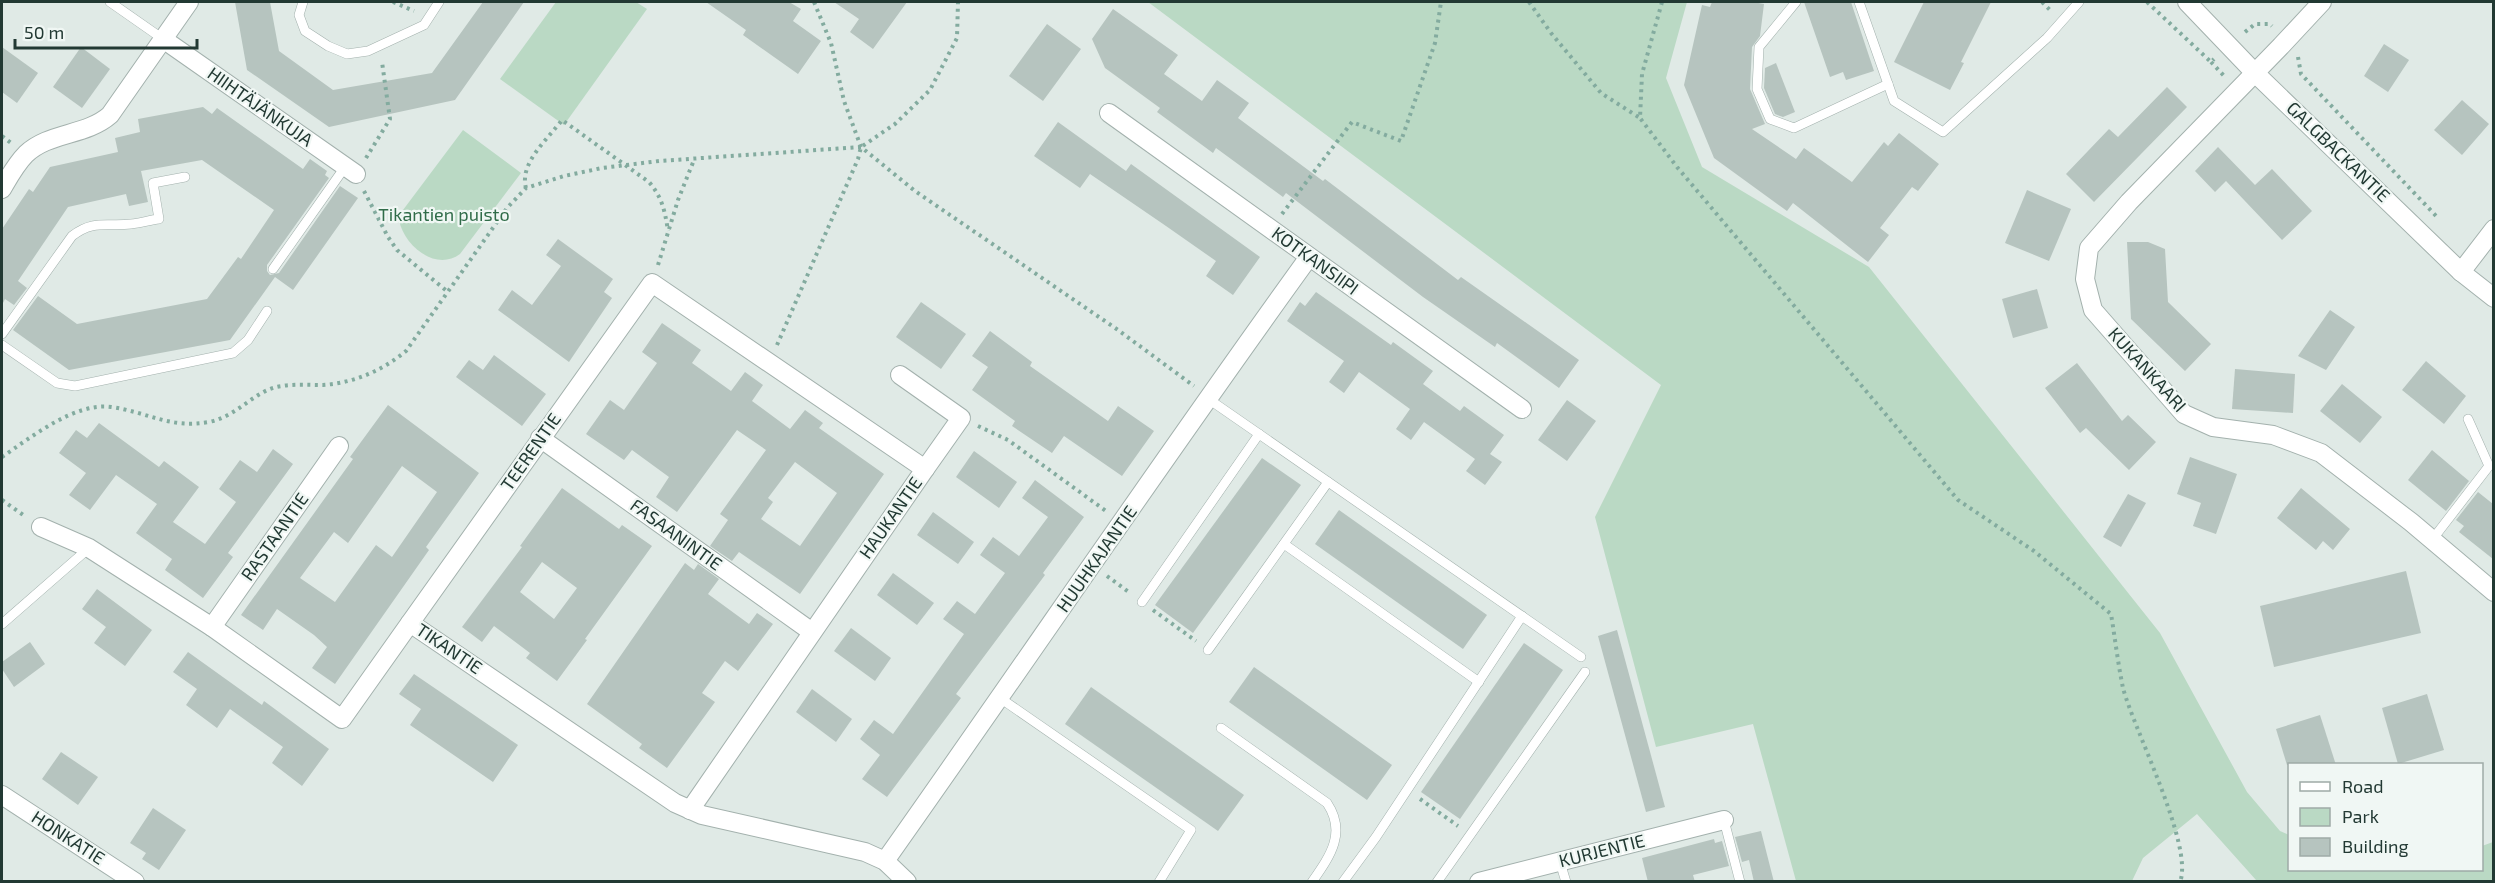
<svg xmlns="http://www.w3.org/2000/svg" width="2495" height="883" viewBox="0 0 2495 883" font-family="'Exo 2',sans-serif">
	<style>
		.green { fill: #bad9c4 }
		.building { fill: #b6c4bf; fill-rule: evenodd }
		.lines { fill: none; stroke-linecap: round; stroke-linejoin: round }
		.lane-casing { stroke: #a3b1ad; stroke-width: 10 }
		.street-casing { stroke: #a3b1ad; stroke-width: 20 }
		.path { stroke: #83ab9f; stroke-width: 4; stroke-dasharray: 3 4.5; stroke-linecap: butt }
		.lane { stroke: #fff; stroke-width: 9 }
		.street { stroke: #fff; stroke-width: 18 }
		.labels { text-anchor: middle; stroke-width: 4.5; stroke-linejoin: round; paint-order: stroke }
		.street-label { font-size: 18px; fill: #223933; stroke: #f0f7f4 }
		.park-label { font-size: 18px; fill: #306c49; stroke: #f0f7f4 }
	</style>
	<rect width="100%" height="100%" fill="#e0eae6"/>
	<g class="green">
		<polygon points="556,2 636,2 647,9 564,125 500,79"/>
		<polygon points="1148,2 1687,2 1666,78 1702,167 1869,267 2160,633 2247,792 2280,831 2289,835 2290,870 2482,870 2482,846 2493,842 2493,880 2263,881 2256,880 2197,814 2143,858 2132,881 1796,881 1753,724 1656,747 1595,517 1661,385"/>
		<path d="M463,130L521,173L460,254C436,272 404,246 399,220L403,210Z"/>
	</g>
	<g class="building">
		<polygon points="235,2 270,2 279,51 333,90 432,73 483,2 524,2 455,100 329,127 247,70"/>
		<polygon points="706,2 789,2 801,9 793,21 821,41 798,74 743,35 746,30"/>
		<polygon points="834,2 907,2 873,49 850,32 859,19"/>
		<polygon points="1712,2 1753,2 1764,4 1760,36 1752,47 1750,89 1765,124 1752,129 1796,159 1804,148 1852,182 1884,142 1888,146 1899,133 1939,164 1918,191 1912,187 1880,228 1889,235 1868,262 1793,203 1787,211 1714,158 1684,85 1702,5 1710,7"/>
		<polygon points="1804,2 1851,2 1874,71 1846,80 1843,72 1830,77"/>
		<polygon points="1924,2 1991,2 1961,62 1964,63 1950,90 1894,62"/>
		<polygon points="1113,9 1178,55 1164,74 1202,101 1217,80 1249,103 1238,118 1323,181 1325,179 1458,280 1461,277 1579,360 1559,388 1497,343 1495,347 1423,297 1286,193 1283,197 1216,148 1213,153 1157,112 1160,108 1105,68 1092,39"/>
		<polygon points="1047,24 1081,49 1043,101 1009,76"/>
		<polygon points="2384,44 2409,60 2388,92 2364,76"/>
		<polygon points="2,47 38,73 17,103 2,92"/>
		<polygon points="81,47 110,69 82,108 53,87"/>
		<polygon points="1776,63 1795,112 1783,117 1775,114 1764,88 1765,68"/>
		<polygon points="2167,87 2187,107 2094,202 2066,174 2109,129 2118,137"/>
		<polygon points="2462,100 2489,124 2462,155 2434,130"/>
		<polygon points="203,107 212,114 217,108 303,169 310,159 327,171 325,175 329,178 267,265 267,271 270,275 279,273 340,186 358,198 293,290 275,277 230,340 69,370 13,330 38,296 77,324 207,299 238,257 241,259 274,210 202,160 141,171 148,202 129,206 126,194 68,207 18,281 27,288 14,305 5,299 2,305 2,229 29,189 33,192 50,167 118,152 115,138 140,132 138,119"/>
		<polygon points="1058,122 1126,171 1131,164 1260,257 1233,295 1206,276 1216,261 1166,226 1090,174 1080,188 1034,156"/>
		<polygon points="2218,147 2255,185 2272,169 2312,211 2282,240 2226,181 2215,192 2195,171"/>
		<polygon points="2027,190 2071,209 2049,261 2005,243"/>
		<polygon points="558,239 613,279 604,292 612,298 569,362 498,310 512,290 532,305 561,266 546,255"/>
		<polygon points="2127,242 2148,242 2165,249 2168,302 2211,344 2185,371 2131,319"/>
		<polygon points="2037,289 2048,328 2013,338 2002,299"/>
		<polygon points="1316,292 1391,345 1393,342 1433,371 1423,384 1460,411 1464,406 1504,435 1490,454 1502,462 1485,485 1466,471 1475,459 1424,422 1411,440 1396,429 1410,409 1359,372 1344,393 1329,382 1344,361 1287,321 1300,302 1305,306"/>
		<polygon points="921,302 966,334 941,369 896,337"/>
		<polygon points="2330,310 2355,327 2326,370 2298,356"/>
		<path d="M662,323L701,350L692,363L731,391L745,372L763,385L752,401L790,429L805,410L823,423L819,428L884,474L800,594L739,552L732,561L710,546L728,520L720,514L766,450L737,430L677,512L656,497L669,477L632,450L624,460L586,434L610,400L624,410L657,363L642,352ZM795,462L837,493L800,546L761,519L773,502L768,498Z"/>
		<polygon points="990,331 1032,362 1030,366 1108,421 1118,406 1154,431 1122,476 1064,436 1052,453 1012,426 1015,421 972,390 988,367 972,356"/>
		<polygon points="494,355 546,394 522,426 456,377 469,360 483,370"/>
		<polygon points="2426,361 2466,396 2444,424 2402,390"/>
		<polygon points="2077,363 2122,421 2128,415 2156,442 2129,470 2086,428 2080,433 2045,388"/>
		<polygon points="2235,369 2295,374 2293,413 2232,409"/>
		<polygon points="2342,384 2382,417 2360,443 2320,411"/>
		<polygon points="1567,400 1596,421 1567,461 1538,440"/>
		<path d="M388,405L479,473L426,547L429,550L335,684L312,668L327,647L314,635L277,609L263,630L241,615L353,459L350,457ZM402,466L437,492L392,557L376,545L335,602L300,578L334,532L348,543Z"/>
		<polygon points="99,423 159,467 164,461 199,487 173,522 205,544 236,502 219,489 240,460 257,472 273,449 293,464 228,553 233,557 203,598 165,570 172,559 136,533 157,504 116,475 90,510 69,495 86,473 59,453 76,430 87,438"/>
		<polygon points="2432,450 2469,481 2446,511 2408,480"/>
		<polygon points="974,451 1017,482 999,508 956,477"/>
		<polygon points="2190,457 2237,474 2216,534 2193,526 2201,503 2177,494"/>
		<polygon points="1262,458 1301,485 1193,633 1155,605"/>
		<polygon points="1035,480 1084,517 1043,573 1045,575 956,694 961,698 887,797 862,779 880,755 860,739 874,720 893,734 964,634 943,619 957,601 975,614 1005,573 980,555 993,537 1019,556 1048,517 1022,498"/>
		<path d="M562,488L619,529L622,525L652,546L585,639L587,640L557,681L526,658L530,653L494,626L482,642L462,627L522,547L520,546ZM542,562L577,588L554,619L520,592Z"/>
		<polygon points="2301,488 2350,529 2333,550 2323,541 2316,550 2277,518"/>
		<polygon points="2478,492 2493,504 2493,559 2459,532 2464,526 2456,520"/>
		<polygon points="2128,494 2146,503 2121,547 2103,537"/>
		<polygon points="1339,510 1487,615 1463,649 1315,544"/>
		<polygon points="933,512 974,542 958,564 917,535"/>
		<polygon points="685,563 694,570 698,564 719,579 708,594 749,624 757,613 773,624 738,671 725,661 702,693 715,702 667,768 639,748 642,744 587,704"/>
		<polygon points="2406,571 2421,633 2274,667 2260,606"/>
		<polygon points="893,573 934,603 917,625 877,595"/>
		<polygon points="97,589 152,630 125,666 94,643 106,627 82,609"/>
		<polygon points="851,628 891,658 875,681 834,651"/>
		<polygon points="1617,630 1665,807 1646,812 1598,636"/>
		<polygon points="30,642 45,664 14,687 2,669 2,662"/>
		<polygon points="1524,643 1563,670 1460,819 1421,792"/>
		<polygon points="188,652 262,705 264,701 329,749 302,786 272,763 283,747 230,709 217,728 186,705 197,689 173,672"/>
		<polygon points="1254,667 1392,765 1367,800 1229,702"/>
		<polygon points="414,674 518,745 493,782 410,725 421,709 399,694"/>
		<polygon points="1091,687 1244,795 1218,831 1065,724"/>
		<polygon points="812,689 852,719 836,742 796,712"/>
		<polygon points="2427,694 2444,750 2398,764 2382,708"/>
		<polygon points="2320,715 2336,765 2287,765 2276,729"/>
		<polygon points="61,752 98,777 78,805 42,779"/>
		<polygon points="153,808 186,830 159,870 142,859 146,853 130,843"/>
		<polygon points="1761,831 1774,882 1754,882 1749,860 1742,862 1735,837"/>
		<polygon points="1714,839 1715,843 1722,841 1729,866 1693,875 1695,882 1648,882 1642,858"/>
	</g>
	<g class="lines">
		<defs>
			<g id="lane">
				<polyline points="110,2 163,39"/>
				<polyline points="303,2 299,15 305,31 328,46 347,54 368,51 424,25 439,2"/>
				<polyline points="1796,2 1759,47 1757,89 1770,119 1794,128 1888,84"/>
				<polyline points="1859,2 1894,101 1943,132 2047,38 2079,2"/>
				<polyline points="273,269 345,167"/>
				<path d="M2,334L72,236C94,219 107,227 131,224C141,223 150,220 159,219L153,183L185,177"/>
				<polyline points="2,345 57,383 75,386 233,353 248,340 267,311"/>
				<polyline points="1207,398 1581,657"/>
				<polyline points="2432,540 2489,466 2468,419"/>
				<polyline points="1284,544 1479,682"/>
				<polyline points="1142,602 1259,434"/>
				<polyline points="2,624 89,548"/>
				<polyline points="1208,650 1328,482"/>
				<polyline points="1000,698 1191,830 1159,882"/>
				<path d="M1221,728L1327,803C1347,833 1330,856 1312,882"/>
				<polyline points="1724,820 1740,882"/>
				<polyline points="1560,862 1566,882"/>
				<polyline points="1343,882 1376,837 1522,616"/>
				<polyline points="1437,882 1585,672"/>
			</g>
			<g id="street">
				<polyline points="2187,2 2255,73 2461,272 2494,298"/>
				<polyline points="2322,2 2281,46 2129,202 2089,248 2085,279 2093,310 2184,414 2213,427 2273,435 2321,453 2411,522 2494,592"/>
				<polyline points="163,39 356,174"/>
				<polyline points="1109,113 1522,409"/>
				<path d="M2,189C9,177 16,164 26,154C49,132 86,136 110,115L189,2"/>
				<polyline points="2461,272 2494,229"/>
				<polyline points="900,375 961,418 925,469"/>
				<polyline points="540,438 812,632"/>
				<polyline points="41,527 89,548 212,627 342,719 410,623 675,803 702,815 865,852 885,861 907,882"/>
				<polyline points="410,623 652,283 925,469 690,810"/>
				<polyline points="212,627 339,446"/>
				<polyline points="2,795 135,882"/>
				<path d="M885,861C1027,660 1165,456 1309,257"/>
				<polyline points="1479,882 1724,820"/>
			</g>
		</defs>
		<use href="#lane" class="lane-casing"/>
		<use href="#street" class="street-casing"/>
		<g class="path">
			<polyline points="393,2 414,11"/>
			<polyline points="814,2 831,43 844,101 861,147 915,191 1118,330 1194,386"/>
			<polyline points="1529,2 1551,33 1601,93 1640,118"/>
			<path d="M1662,2L1642,74L1640,118L1677,167L1958,500L2034,551L2111,614C2115,638 2118,664 2123,688C2134,730 2194,846 2180,882"/>
			<polyline points="2042,2 2052,12"/>
			<polyline points="2147,2 2211,62 2214,59"/>
			<polyline points="2245,32 2255,24 2270,24 2272,26"/>
			<polyline points="2298,57 2301,74 2439,219"/>
			<polyline points="2211,62 2225,77"/>
			<polyline points="2,136 11,143"/>
			<polyline points="366,158 390,119 382,62"/>
			<path d="M526,188C519,163 548,139 562,120L649,182C662,197 665,211 668,231"/>
			<polyline points="364,191 388,237 397,250 448,292"/>
			<polyline points="1282,214 1352,122 1401,141 1435,43 1441,2"/>
			<polyline points="658,265 678,200 694,160"/>
			<polyline points="777,345 858,159 861,147 895,124 930,90 957,38 958,2"/>
			<polyline points="978,426 1008,440 1106,511"/>
			<path d="M2,457C30,438 75,402 111,407C148,412 169,429 209,422C239,416 255,389 282,386C295,384 309,385 323,385C353,383 382,371 406,351L507,208L526,188L564,176L602,168L659,161L861,147"/>
			<polyline points="2,500 26,517"/>
			<polyline points="1107,576 1130,593"/>
			<polyline points="1153,610 1196,641"/>
			<polyline points="1420,799 1458,826"/>
		</g>
		<use href="#lane" class="lane"/>
		<use href="#street" class="street"/>
	</g>
	<g class="labels">
		<g class="street-label">
			<text transform="translate(260 107) rotate(35)" y="6">HIIHTÄJÄNKUJA</text>
			<text transform="translate(2338 152) rotate(44)" y="6">GALGBACKANTIE</text>
			<text transform="translate(1315 261) rotate(36)" y="6">KOTKANSIIPI</text>
			<text transform="translate(2147 370) rotate(48)" y="6">KUKANKAARI</text>
			<text transform="translate(531 452) rotate(-55)" y="6">TEERENTIE</text>
			<text transform="translate(891 518) rotate(-55)" y="6">HAUKANTIE</text>
			<text transform="translate(676 535) rotate(36)" y="6">FASAANINTIE</text>
			<text transform="translate(275 537) rotate(-55)" y="6">RASTAANTIE</text>
			<text transform="translate(1097 559) rotate(-55)" y="6">HUUHKAJANTIE</text>
			<text transform="translate(449 649) rotate(34)" y="6">TIKANTIE</text>
			<text transform="translate(68 838) rotate(33)" y="6">HONKATIE</text>
			<text transform="translate(1602 851) rotate(-14)" y="6">KURJENTIE</text>
		</g>
		<g class="park-label">
			<text x="444" y="221">Tikantien puisto</text>
		</g>
	</g>
	<rect width="2495" height="883" fill="none" stroke="#223933" stroke-width="6"/>
	<rect x="2288" y="763" width="195" height="108" fill="#f0f7f4" stroke="#9eaba7" stroke-width="1.5"/>
	<rect x="2300" y="782" width="30" height="9" fill="#ffffff" stroke="#9eaba7" stroke-width="1.5"/>
	<text x="2342" y="793" font-size="18" fill="#223933">Road</text>
	<rect x="2300" y="808" width="30" height="18" fill="#bad9c4" stroke="#9eaba7" stroke-width="1.5"/>
	<text x="2342" y="823" font-size="18" fill="#223933">Park</text>
	<rect x="2300" y="838" width="30" height="18" fill="#b6c4bf" stroke="#9eaba7" stroke-width="1.5"/>
	<text x="2342" y="853" font-size="18" fill="#223933">Building</text>
	<path d="M15 39v9h182v-9" fill="none" stroke="#223933" stroke-width="3"/>
	<text x="24" y="39" font-size="18" fill="#223933" stroke="#f0f7f4" stroke-width="4.5" paint-order="stroke">50 m</text>
</svg>
